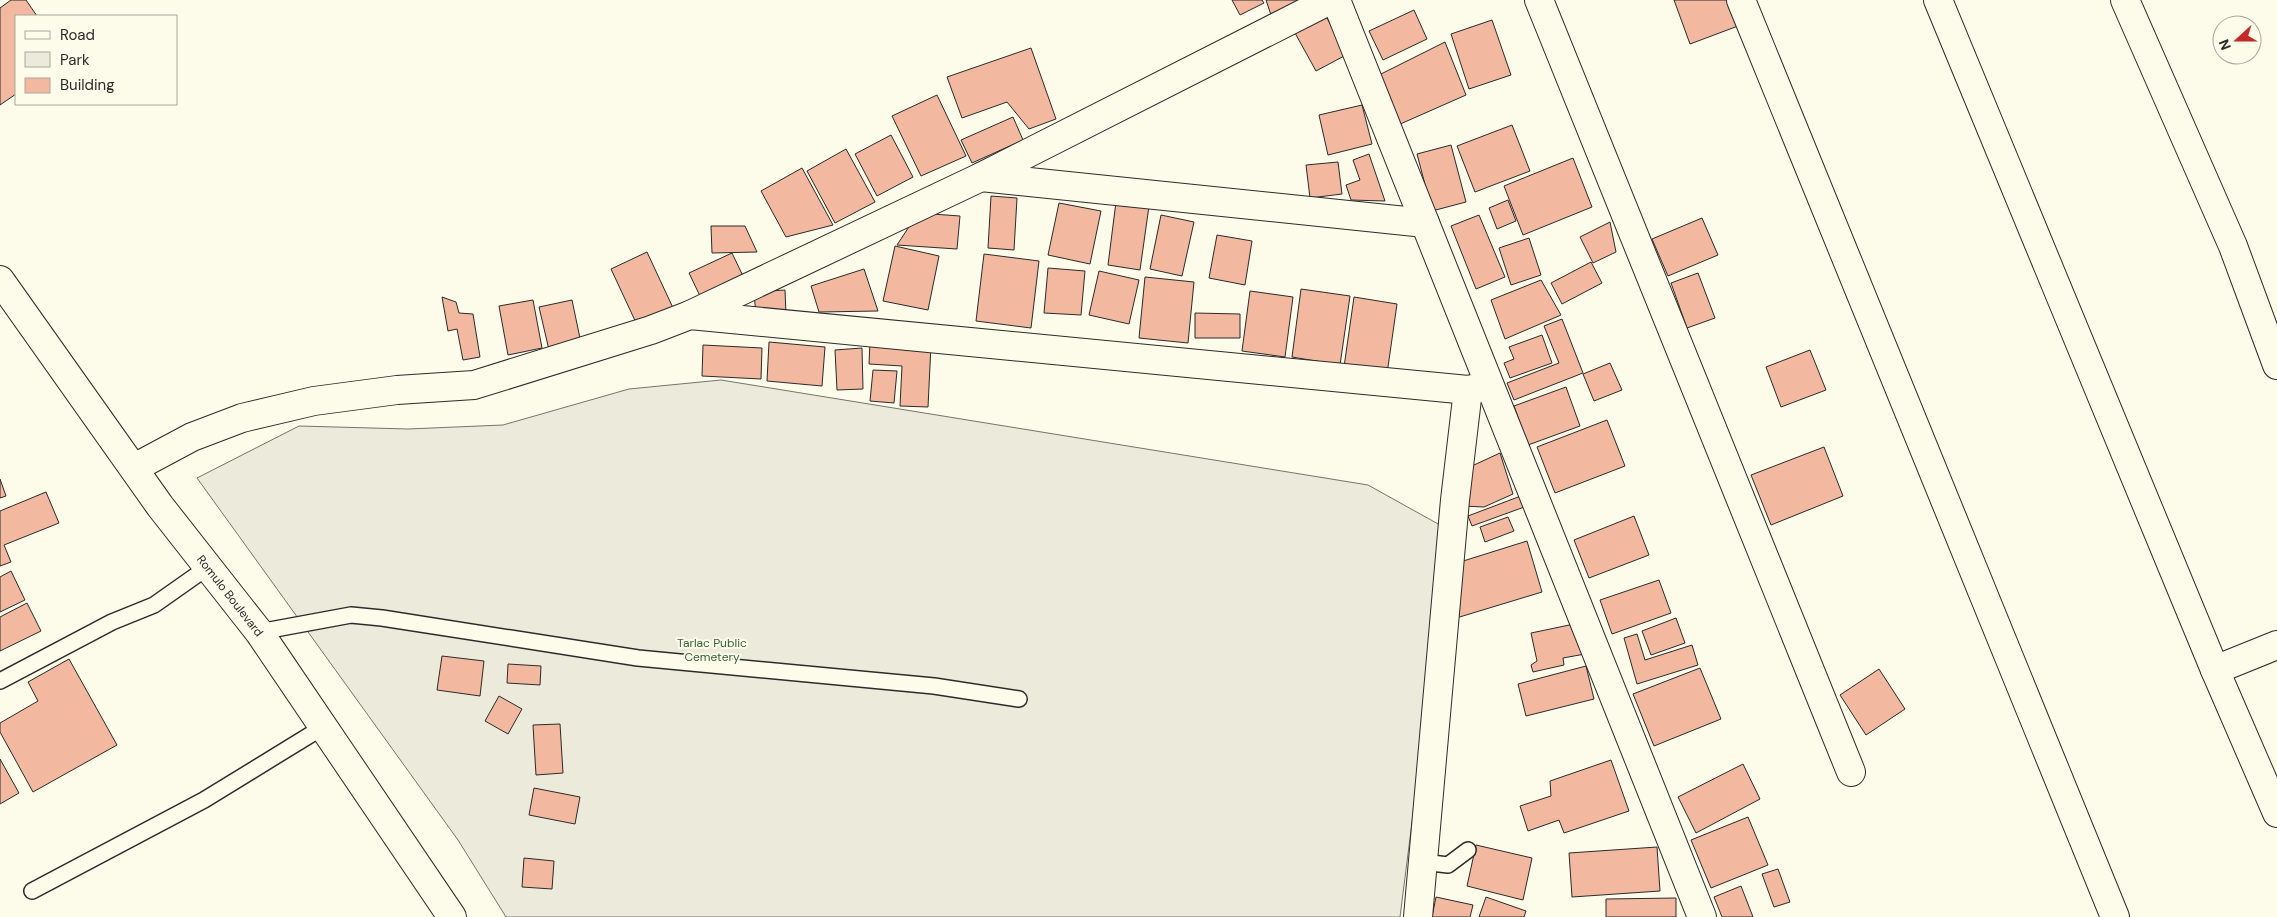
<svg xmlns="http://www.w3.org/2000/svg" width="2277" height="917" viewBox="0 0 2277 917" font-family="'DM Sans',sans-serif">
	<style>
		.green { fill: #ecebdb; stroke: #74746e }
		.building { fill: #f2b8a0; stroke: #2b2b2b }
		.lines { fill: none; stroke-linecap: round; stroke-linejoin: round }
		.lane-casing { stroke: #2b2b2b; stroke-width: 18 }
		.street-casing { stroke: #2b2b2b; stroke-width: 30 }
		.highway-casing { stroke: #2b2b2b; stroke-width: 30 }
		.lane { stroke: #fdfbea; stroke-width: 15 }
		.street { stroke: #fdfbea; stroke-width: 28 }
		.highway { stroke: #fdfbea; stroke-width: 28 }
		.labels { text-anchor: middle; stroke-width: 4; stroke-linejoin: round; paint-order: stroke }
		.street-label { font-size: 12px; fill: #2b2b2b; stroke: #fdfbea }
		.park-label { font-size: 12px; fill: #34623c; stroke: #fdfbea }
	</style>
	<rect width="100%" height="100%" fill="#fdfbea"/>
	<polygon class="green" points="721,380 1368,485 1449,530 1400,917 506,917 458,840 197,478 299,426 408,429 503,425 629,389"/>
	<g class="building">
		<polygon points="11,0 26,0 37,16 16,16 16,94 0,105 0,8"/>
		<polygon points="1232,0 1262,0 1264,3 1240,15"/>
		<polygon points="1266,0 1297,0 1299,5 1271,15"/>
		<polygon points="1674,0 1728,0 1738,26 1690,44"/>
		<polygon points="1414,10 1427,39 1383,60 1369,31"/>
		<polygon points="1326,16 1346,55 1316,71 1295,33"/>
		<polygon points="1492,20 1511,75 1469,89 1451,34"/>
		<polygon points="1445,42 1466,95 1398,125 1377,76"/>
		<polygon points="1031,48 1056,119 1029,129 1007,102 962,118 947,77"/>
		<polygon points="937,95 966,156 921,176 892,116"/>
		<polygon points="1362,105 1372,144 1328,155 1319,115"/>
		<polygon points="1013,117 1023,140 972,163 961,140"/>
		<polygon points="1512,125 1530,171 1475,192 1457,146"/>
		<polygon points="891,135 913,177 877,196 855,154"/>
		<polygon points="1451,145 1466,202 1432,211 1417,154"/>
		<polygon points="846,149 875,202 835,223 807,171"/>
		<polygon points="1369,154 1385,201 1351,200 1346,185 1360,180 1353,160"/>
		<polygon points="1573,158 1592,207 1523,235 1504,186"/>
		<polygon points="1338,162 1342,194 1310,198 1306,165"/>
		<polygon points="802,168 833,225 786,237 761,191"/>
		<polygon points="1117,194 1150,199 1140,270 1108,265"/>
		<polygon points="991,196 1017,198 1014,250 988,248"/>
		<polygon points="1508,200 1516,221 1497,229 1489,208"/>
		<polygon points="1059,203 1101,211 1090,264 1048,255"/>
		<polygon points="918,213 960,216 957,249 897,245"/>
		<polygon points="1161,215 1194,222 1182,276 1150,269"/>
		<polygon points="1479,215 1505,277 1476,289 1451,226"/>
		<polygon points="1702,218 1718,255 1668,276 1652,239"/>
		<polygon points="1610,222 1616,252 1593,263 1580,237"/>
		<polygon points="711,226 745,226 757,252 712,253"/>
		<polygon points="1217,235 1252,241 1245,285 1209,278"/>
		<polygon points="1529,238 1541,275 1511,285 1499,248"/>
		<polygon points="895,246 939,256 928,310 883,301"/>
		<polygon points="647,252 674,310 638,327 611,269"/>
		<polygon points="732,253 743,276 700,296 689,273"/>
		<polygon points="984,254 1039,261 1031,328 976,321"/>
		<polygon points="1591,262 1602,283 1562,304 1551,283"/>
		<polygon points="1048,268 1085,271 1081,315 1044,313"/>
		<polygon points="864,269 878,311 819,312 811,286"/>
		<polygon points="1099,271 1139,280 1129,324 1089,315"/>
		<polygon points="1698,273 1715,318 1687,328 1671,283"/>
		<polygon points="1145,277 1194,282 1188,343 1139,338"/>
		<polygon points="1541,280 1561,315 1505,339 1491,300"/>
		<polygon points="1301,289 1350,296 1340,365 1292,357"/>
		<polygon points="785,290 786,315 756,316 754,292"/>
		<polygon points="1250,291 1293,297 1285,357 1242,351"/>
		<polygon points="442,297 456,302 459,313 473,314 480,357 463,360 457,329 448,331"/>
		<polygon points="1354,297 1397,304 1387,374 1344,367"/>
		<polygon points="533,300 542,348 508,355 499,306"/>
		<polygon points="572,300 581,343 549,350 539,307"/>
		<polygon points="1195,313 1240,314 1240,338 1195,338"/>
		<polygon points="1562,319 1583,373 1514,400 1507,383 1559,363 1544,326"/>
		<polygon points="1542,335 1552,363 1510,378 1504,363 1514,359 1509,347"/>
		<polygon points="870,341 931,345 928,407 900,406 902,366 869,364"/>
		<polygon points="769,342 825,347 822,386 767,381"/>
		<polygon points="703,345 762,348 761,379 702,376"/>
		<polygon points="862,348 863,389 837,390 835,350"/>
		<polygon points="1810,350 1826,390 1781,407 1766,367"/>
		<polygon points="1610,363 1622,390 1594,401 1583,374"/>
		<polygon points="873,370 897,371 894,403 870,401"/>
		<polygon points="1566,387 1580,426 1528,445 1514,406"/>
		<polygon points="1607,420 1625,466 1555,493 1537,447"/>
		<polygon points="1824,447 1843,496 1771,525 1751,475"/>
		<polygon points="1500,453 1513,494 1484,507 1463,506 1461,471"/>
		<polygon points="0,479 6,496 0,498"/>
		<polygon points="46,492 59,523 4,545 11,562 0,566 0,511"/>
		<polygon points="1526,494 1527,506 1472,526 1468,516"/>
		<polygon points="1634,516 1649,555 1589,578 1574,540"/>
		<polygon points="1508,517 1514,531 1485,542 1480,527"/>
		<polygon points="1527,541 1542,592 1453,619 1460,562"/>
		<polygon points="11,571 25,600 0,612 0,577"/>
		<polygon points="1659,580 1671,613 1612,634 1600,600"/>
		<polygon points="27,603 41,631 0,651 0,617"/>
		<polygon points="1676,618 1685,643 1651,655 1642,631"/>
		<polygon points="1579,623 1585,654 1563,658 1564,665 1533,672 1531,665 1537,661 1531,633"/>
		<polygon points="1637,634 1645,660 1692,645 1698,665 1637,684 1624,638"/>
		<polygon points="442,656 484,661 480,696 437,690"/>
		<polygon points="69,659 117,745 33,792 0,732 0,723 38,701 28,682"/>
		<polygon points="508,664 541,666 540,685 507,683"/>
		<polygon points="1586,666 1594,699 1526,716 1518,684"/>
		<polygon points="1700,668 1721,719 1654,746 1633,694"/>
		<polygon points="1879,669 1905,709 1866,735 1840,695"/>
		<polygon points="499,696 522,709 508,734 485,721"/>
		<polygon points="560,724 563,773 536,775 533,725"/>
		<polygon points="0,759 19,793 0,804"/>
		<polygon points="1611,760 1629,811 1564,833 1559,820 1528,831 1520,806 1551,796 1550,781"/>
		<polygon points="1743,764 1760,799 1696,833 1678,797"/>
		<polygon points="534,788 580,797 575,824 529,815"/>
		<polygon points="1748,817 1768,865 1711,888 1691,840"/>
		<polygon points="1476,845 1532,858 1523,900 1467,886"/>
		<polygon points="1657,847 1660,891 1572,897 1569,853"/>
		<polygon points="524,858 554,861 552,889 522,887"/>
		<polygon points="1778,869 1790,902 1774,907 1762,874"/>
		<polygon points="1741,886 1753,917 1722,917 1714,897"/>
		<polygon points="1436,897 1473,905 1470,917 1432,917"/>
		<polygon points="1486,897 1526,911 1524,917 1479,917"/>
		<polygon points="1676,898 1676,917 1606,917 1606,899"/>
	</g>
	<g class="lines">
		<defs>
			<g id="lane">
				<polyline points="259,632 351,615 382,618 638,658 934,686 1019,699"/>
				<polyline points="0,681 112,622 154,605 208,567"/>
				<polyline points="1423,862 1448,865 1468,850"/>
				<polyline points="32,891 204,800 323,727"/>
			</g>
			<g id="street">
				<polyline points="1336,0 1702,917"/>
				<polyline points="1539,0 1851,772"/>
				<polyline points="1741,0 2115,917"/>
				<polyline points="1938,0 2215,670 2277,813"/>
				<polyline points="2125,0 2233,246 2277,365"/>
				<polyline points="981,177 1425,223"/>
				<polyline points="690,315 981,177 1330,0"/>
				<polyline points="134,468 192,437 242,418 314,401 397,390 474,385 651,330 690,315 1468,390 1488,386"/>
				<polyline points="2215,670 2277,645"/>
				<polyline points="1418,917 1455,500 1468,390"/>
			</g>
			<polyline id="highway" points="0,280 160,506 259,632 452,917"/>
		</defs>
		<use href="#lane" class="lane-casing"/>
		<use href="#street" class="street-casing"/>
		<use href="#highway" class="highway-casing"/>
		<use href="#lane" class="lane"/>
		<use href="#street" class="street"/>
		<use href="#highway" class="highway"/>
	</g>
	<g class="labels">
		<g class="street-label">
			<text transform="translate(230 596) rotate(52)" y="4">Romulo Boulevard</text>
		</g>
		<g class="park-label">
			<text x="712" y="647">Tarlac Public<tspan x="712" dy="14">Cemetery</tspan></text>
		</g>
	</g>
	<rect x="15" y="15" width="162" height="90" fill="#fdfbea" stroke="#a9a89e"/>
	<rect x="25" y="31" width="25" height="8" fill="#fdfbea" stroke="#a9a89e"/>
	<text x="60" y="40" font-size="15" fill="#2b2b2b">Road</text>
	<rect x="25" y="52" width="25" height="15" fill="#ecebdb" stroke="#a9a89e"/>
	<text x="60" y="65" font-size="15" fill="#2b2b2b">Park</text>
	<rect x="25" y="78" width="25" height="15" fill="#f2b8a0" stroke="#a9a89e"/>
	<text x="60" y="90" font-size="15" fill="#2b2b2b">Building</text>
	<g transform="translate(2237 40) rotate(249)"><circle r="24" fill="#fdfbea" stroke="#a9a89e"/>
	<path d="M0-4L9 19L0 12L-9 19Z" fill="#c62828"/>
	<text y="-8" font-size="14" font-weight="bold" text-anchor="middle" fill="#2b2b2b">N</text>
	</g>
</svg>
